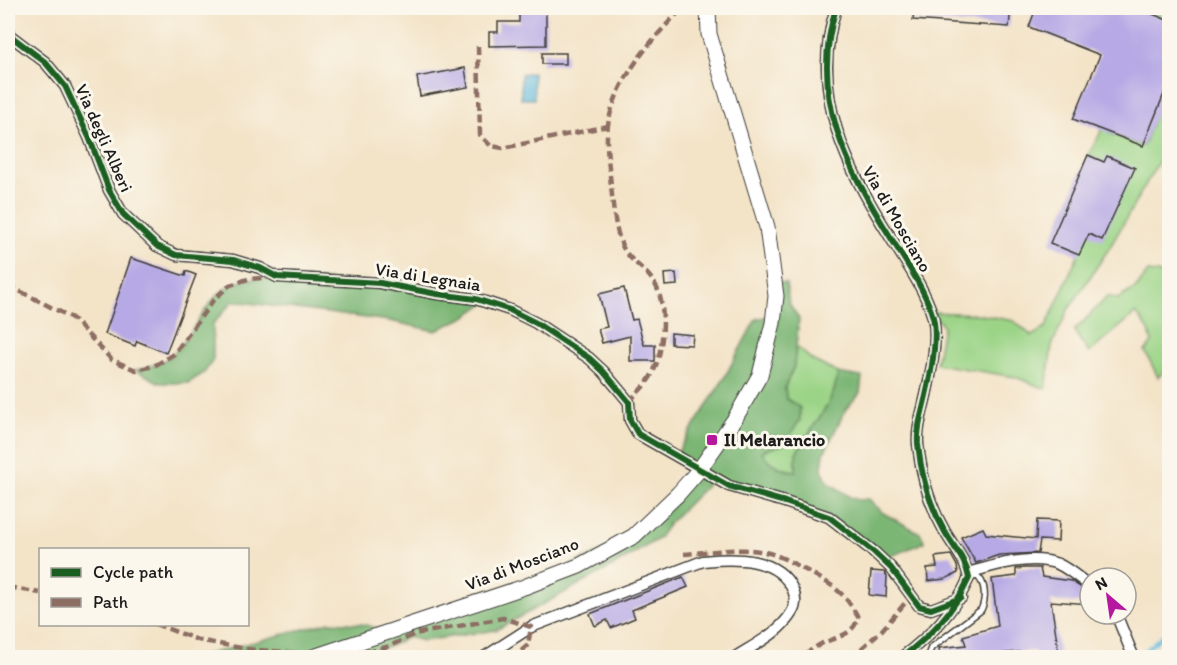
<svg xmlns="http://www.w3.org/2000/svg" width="1177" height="665" viewBox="0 0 1177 665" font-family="Itim,sans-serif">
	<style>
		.green { fill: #9bd487; stroke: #5c7852; stroke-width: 1.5 }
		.forest { fill: #7cb674; stroke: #4c6948; stroke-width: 1.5 }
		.water { fill: #5fbadd; stroke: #3e6b7c; stroke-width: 1.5 }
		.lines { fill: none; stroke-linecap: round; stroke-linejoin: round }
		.stream { stroke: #5fbadd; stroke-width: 4 }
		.building { fill: #b6a9e5 }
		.service-casing { stroke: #3c3a36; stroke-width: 8 }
		.minor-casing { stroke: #3c3a36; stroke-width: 13 }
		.secondary-casing { stroke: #3c3a36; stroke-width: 17 }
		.service { stroke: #fff; stroke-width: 5 }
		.minor { stroke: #fff; stroke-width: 10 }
		.secondary { stroke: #fff; stroke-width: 15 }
		.quiet { stroke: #8d6e63; stroke-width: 4.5; stroke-dasharray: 9 4.5; stroke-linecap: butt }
		.cycleway-casing { stroke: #fbf7ec; stroke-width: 10 }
		.cycleway { stroke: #1b5e20; stroke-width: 6 }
		.poi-dot { fill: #b5179e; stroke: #fbf7ec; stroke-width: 2 }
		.labels { text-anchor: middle; stroke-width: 6; stroke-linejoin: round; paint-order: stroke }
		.street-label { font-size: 18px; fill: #1c1c1c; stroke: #fbf7ec }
		.poi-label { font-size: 18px; font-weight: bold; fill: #1c1c1c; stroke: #fbf7ec; text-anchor: start }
	</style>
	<rect width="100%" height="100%" fill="#fbf7ec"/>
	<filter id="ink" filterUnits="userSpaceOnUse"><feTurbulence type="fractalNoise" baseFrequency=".0167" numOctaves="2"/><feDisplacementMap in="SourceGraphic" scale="12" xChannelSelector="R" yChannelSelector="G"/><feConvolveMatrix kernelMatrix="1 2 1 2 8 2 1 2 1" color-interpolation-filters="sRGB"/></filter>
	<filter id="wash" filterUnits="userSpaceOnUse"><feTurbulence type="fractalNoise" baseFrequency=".008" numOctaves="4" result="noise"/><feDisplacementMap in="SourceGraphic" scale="24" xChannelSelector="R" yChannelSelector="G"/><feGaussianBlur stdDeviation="1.35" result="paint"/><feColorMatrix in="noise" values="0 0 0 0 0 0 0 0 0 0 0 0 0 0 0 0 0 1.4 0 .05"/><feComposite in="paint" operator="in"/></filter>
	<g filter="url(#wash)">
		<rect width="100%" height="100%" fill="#f3e3c7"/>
		<g class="green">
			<polygon points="1151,8 1169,8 1169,21 1156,16 1109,133 1143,146 1169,79 1169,138 1164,152 1110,247 1068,310 1052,345 1046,389 1015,377 936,364 943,326 932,312 977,314 1014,321 1032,336 1046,327 1119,162 1104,162 1088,155 1098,138"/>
			<polygon points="1148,272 1169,275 1169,367 1158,377 1145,351 1152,343 1149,330 1136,313 1089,353 1074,331 1108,296 1118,299 1136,288"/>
			<path d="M796,346L812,360L838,373L834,391L827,406L796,453V471C783,471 767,463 761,451L772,448L786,398L785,387L794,366Z"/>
		</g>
		<g class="forest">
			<path d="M277,277L380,283L487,302L465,317L435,331L390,321L233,301L213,324V360L204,373L188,383H160L136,370C150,367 164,363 174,353C195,333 205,299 231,285C246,277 261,278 277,277Z"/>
			<path d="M775,283H786L789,303L799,319L794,366L785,387L786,398L800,408V420L784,444L762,451C767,463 783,471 796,471V453L827,406L834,391L838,373L862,377L860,393L846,409L824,453L822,469L828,482L852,498L859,500L869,499L883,513L920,533L925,542L882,560L829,517L714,478L670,522L658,539L615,565L496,630L423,641L409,637L390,646L364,653L360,657L193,658L330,622L361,624L389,631L524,587L634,536L699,470L675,456L723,380L756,319L774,315Z"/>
		</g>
		<polygon class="water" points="533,73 534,99 521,99 521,74"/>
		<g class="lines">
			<polyline class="stream" points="1141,654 1170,629"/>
		</g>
		<g id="blocks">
			<g class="building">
				<polygon points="519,8 546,8 546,45 489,46 489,32 498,32 498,22 519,22"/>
				<polygon points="914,8 1011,8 1009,27 913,20"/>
				<polygon points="1036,8 1152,8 1150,13 1170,21 1170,79 1143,146 1073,119 1100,55 1029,27"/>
				<rect x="542" y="53" width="24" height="11"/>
				<polygon points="465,68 468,87 420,96 417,77"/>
				<polygon points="1088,155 1104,162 1107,156 1135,168 1102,240 1089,234 1079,255 1050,243"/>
				<polygon points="131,258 185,276 186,271 196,275 166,353 137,341 135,346 105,334"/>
				<polygon points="676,273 677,285 665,286 664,274"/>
				<polygon points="624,288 632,320 637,319 644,345 655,345 655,361 630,361 630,336 602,343 598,329 607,327 599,294"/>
				<polygon points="671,333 693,335 692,345 671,344"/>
				<polygon points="1037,520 1059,521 1058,541 1040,540 1038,553 999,555 976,563 961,537 983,528 986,534 1036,539"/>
				<polygon points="951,555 957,566 958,573 945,579 928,581 927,568 937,567 935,557"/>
				<polygon points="1025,568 1040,568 1042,577 1071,581 1090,593 1090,604 1051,601 1059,655 1035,657 1034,651 1007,653 982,657 940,657 939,648 966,645 963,636 998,626 992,579 1016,576 1016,569"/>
				<polygon points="871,571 884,572 887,576 886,597 869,595"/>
				<polygon points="683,577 688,587 632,610 635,618 611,628 607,620 595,626 590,614"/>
			</g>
		</g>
	</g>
	<g filter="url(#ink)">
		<use href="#blocks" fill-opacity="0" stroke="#3c3a36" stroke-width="1.5"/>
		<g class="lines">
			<defs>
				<path id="service" d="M931,658L929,653L931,648L981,610C986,600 986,583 977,576L969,578"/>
				<g id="minor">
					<path d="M836,8C809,95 846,166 891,238C905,261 924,288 932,314C940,337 929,384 923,408C920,420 917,431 918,444C921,474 929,504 944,530C953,547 966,559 969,578C954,612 930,636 901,658"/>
					<polyline points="8,34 45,62 65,86 89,137 109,190 123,214 157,246 176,255 233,260 260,268 277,277 380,283 437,294 476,299 510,310 536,323 589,358 603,371 629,402 630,420 638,434 729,486 785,502 829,517 874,552 891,568 919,606 931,609 961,598"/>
					<path d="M968,573C995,565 1031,554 1058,564C1069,569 1080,579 1090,586"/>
					<polyline points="1116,614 1134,658"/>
					<path d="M483,658L531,627L703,561C734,558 778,556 793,590C796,597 796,606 792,612C780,633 754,645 734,658"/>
				</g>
				<polyline id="secondary" points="310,658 524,587 579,566 634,536 678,494 699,470 734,420 760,375 773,323 776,296 767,227 709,34 708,8"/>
			</defs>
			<use href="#service" class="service-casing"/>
			<use href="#minor" class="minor-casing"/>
			<use href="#secondary" class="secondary-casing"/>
			<use href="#service" class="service"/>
			<use href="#minor" class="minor"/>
			<use href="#secondary" class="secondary"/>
			<g class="quiet">
				<polyline points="478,46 480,135 491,146 503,148 608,126"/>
				<polyline points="8,285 72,318 112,360 136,370 154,366 174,354 214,299 230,285 248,279 274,277"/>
				<path d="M629,402C636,394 644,387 650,378C664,356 669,303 653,281C644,267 627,260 621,243C614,224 613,204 611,185C609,165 605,145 608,125C615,81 652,38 683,8"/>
				<path d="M684,554C710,552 744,546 769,553C784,557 797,566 811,573C835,587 844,592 858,617C854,636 835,637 821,644C814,648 807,653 800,658"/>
				<polyline points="8,587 40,593"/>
				<polyline points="155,624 198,640 246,649 337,656 364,653 390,646 415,634 503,618 531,627 528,645 513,658"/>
				<polyline points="851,658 882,630 911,596"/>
			</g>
			<defs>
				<g id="cycleway">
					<path d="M836,8C809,95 846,166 891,238C905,261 924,288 932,314C940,337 929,384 923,408C920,420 917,431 918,444C921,474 929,504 944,530C953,547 966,559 969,578C954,612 930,636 901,658"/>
					<polyline points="8,34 45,62 65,86 89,137 109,190 123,214 157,246 176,255 233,260 260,268 277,277 380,283 437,294 476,299 510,310 536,323 589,358 603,371 629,402 630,420 638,434 729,486 785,502 829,517 874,552 891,568 919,606 931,609 961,598"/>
				</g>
			</defs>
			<use href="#cycleway" class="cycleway-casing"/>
			<use href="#cycleway" class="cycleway"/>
		</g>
	</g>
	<rect class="poi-dot" x="706" y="434" width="12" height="12" rx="3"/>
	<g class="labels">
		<g class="street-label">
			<text transform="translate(104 138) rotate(66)" y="6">Via degli Alberi</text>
			<text transform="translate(897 219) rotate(60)" y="6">Via di Mosciano</text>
			<text transform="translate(428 277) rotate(9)" y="6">Via di Legnaia</text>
			<text transform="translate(522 564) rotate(-21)" y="6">Via di Mosciano</text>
		</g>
		<g class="poi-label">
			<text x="724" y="446">Il Melarancio</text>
		</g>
	</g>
	<rect width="1177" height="665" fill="none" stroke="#fbf7ec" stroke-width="30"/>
	<rect x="39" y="548" width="210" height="78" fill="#fbf7ec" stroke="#a29f99" stroke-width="1.5"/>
	<rect x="51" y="568" width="30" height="9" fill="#1b5e20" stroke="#a29f99" stroke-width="1.5"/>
	<text x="93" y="578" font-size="18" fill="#1c1c1c">Cycle path</text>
	<rect x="51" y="598" width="30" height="9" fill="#8d6e63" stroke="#a29f99" stroke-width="1.5"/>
	<text x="93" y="608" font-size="18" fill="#1c1c1c">Path</text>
	<g transform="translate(1108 596) rotate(331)"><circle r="28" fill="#fbf7ec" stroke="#a29f99" stroke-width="1.5"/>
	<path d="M0-4.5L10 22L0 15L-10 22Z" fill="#b5179e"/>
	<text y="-9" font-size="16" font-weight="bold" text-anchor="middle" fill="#1c1c1c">N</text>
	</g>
</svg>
